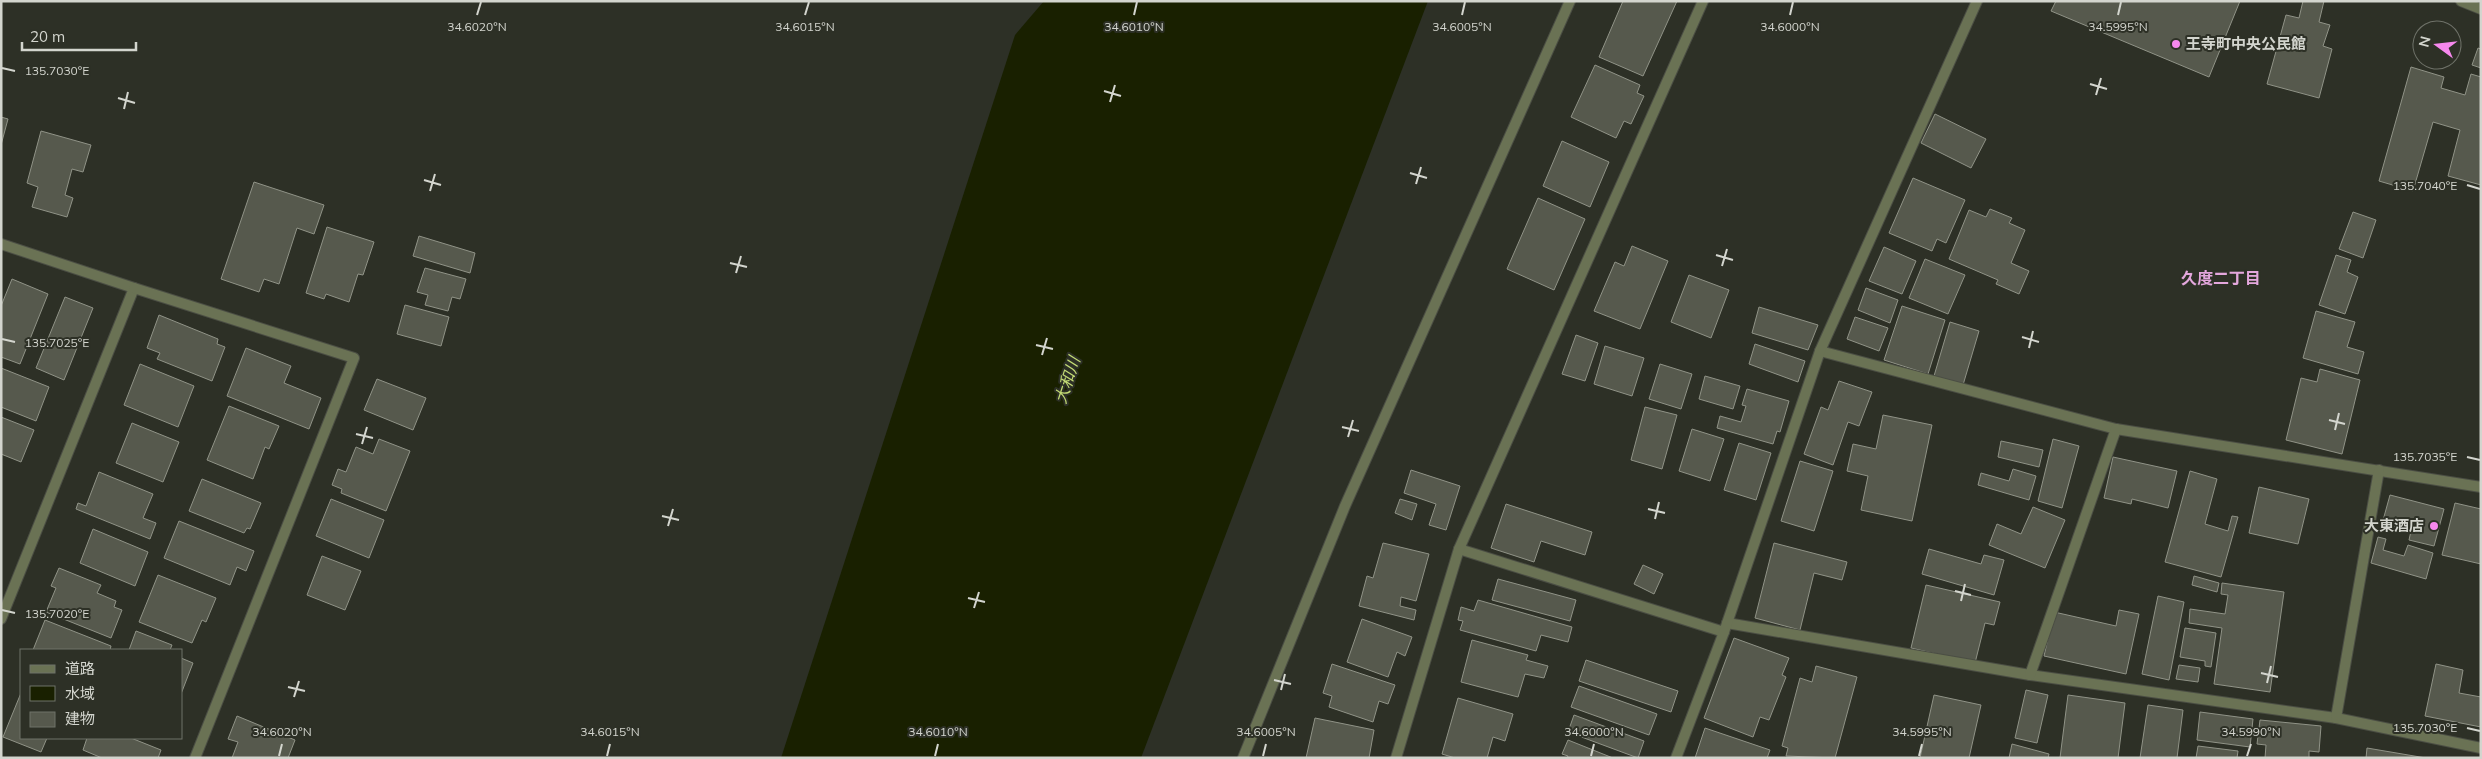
<svg xmlns="http://www.w3.org/2000/svg" width="2482" height="759" viewBox="0 0 2482 759" font-family="Mulish,'Noto Sans JP',sans-serif">
	<style>
		.water { fill: #192000 }
		.building { fill: #56594d; stroke: #909387 }
		.lines { fill: none; stroke-linecap: round; stroke-linejoin: round }
		.street-casing { stroke: #4b4e44; stroke-width: 12 }
		.street { stroke: #6a7254; stroke-width: 10 }
		.ticks { fill: none; stroke: #d3d5ce; stroke-width: 2 }
		.poi-dot { fill: #f688ed; stroke: #2d3026; stroke-width: 2 }
		.labels { text-anchor: middle; stroke-width: 4; stroke-linejoin: round; paint-order: stroke }
		.poi-label { font-size: 15px; font-weight: bold; fill: #d3d5ce; stroke: #2d3026; text-anchor: start }
		.neighbourhood-label { font-size: 16px; font-weight: bold; fill: #e4a7dd; stroke: #2d3026 }
		.water-label { font-size: 16px; font-style: italic; fill: #c3db74; stroke: #2d3026 }
		.ticks-label { font-size: 12px; text-anchor: middle; fill: #d3d5ce; stroke: #2d3026; stroke-width: 4; stroke-linejoin: round; paint-order: stroke }
	</style>
	<rect width="100%" height="100%" fill="#2d3026"/>
	<polygon class="water" points="1044,1 1428,1 1141,758 781,758 1015,35"/>
	<g class="building">
		<polygon points="1623,1 1677,1 1643,76 1599,57"/>
		<polygon points="2056,1 2240,1 2209,77 2051,11"/>
		<polygon points="2303,1 2324,1 2319,22 2330,25 2323,46 2332,49 2319,98 2267,84 2286,15 2299,18"/>
		<polygon points="2478,48 2481,49 2481,68 2472,65"/>
		<polygon points="1595,65 1640,85 1637,93 1644,96 1631,124 1624,121 1616,138 1571,117"/>
		<polygon points="2411,67 2444,77 2441,88 2465,95 2471,74 2481,77 2481,185 2448,176 2460,130 2433,122 2413,191 2379,181"/>
		<polygon points="1935,114 1986,139 1971,168 1921,143"/>
		<polygon points="1,117 8,119 1,145"/>
		<polygon points="41,131 91,145 83,172 72,169 65,195 73,198 67,217 32,207 38,187 27,183"/>
		<polygon points="1562,141 1609,162 1590,207 1543,186"/>
		<polygon points="1913,178 1965,200 1946,243 1937,239 1932,251 1889,233"/>
		<polygon points="254,182 324,205 314,234 297,228 279,284 264,279 259,292 221,279"/>
		<polygon points="1538,198 1585,219 1554,290 1507,269"/>
		<polygon points="1990,209 2012,218 2009,223 2025,230 2011,263 2029,271 2019,294 1996,284 1998,280 1949,259 1969,210 1986,217"/>
		<polygon points="2353,212 2376,220 2363,258 2339,249"/>
		<polygon points="327,227 374,242 363,275 358,274 349,302 326,294 324,299 306,293"/>
		<polygon points="419,236 475,253 470,273 413,256"/>
		<polygon points="1632,246 1668,261 1640,329 1594,311 1615,262 1624,266"/>
		<polygon points="1884,247 1916,261 1902,294 1869,281"/>
		<polygon points="2336,255 2351,260 2347,272 2358,277 2345,314 2319,305"/>
		<polygon points="1925,259 1965,275 1948,314 1909,298"/>
		<polygon points="425,268 466,279 460,299 452,297 448,311 425,305 428,295 417,292"/>
		<polygon points="1689,275 1729,290 1711,338 1671,322"/>
		<polygon points="12,279 48,294 20,364 1,357 1,306"/>
		<polygon points="1866,288 1898,300 1890,323 1858,310"/>
		<polygon points="65,297 93,308 64,380 36,368"/>
		<polygon points="405,305 449,317 441,346 397,334"/>
		<polygon points="1902,306 1945,320 1928,374 1884,360"/>
		<polygon points="1759,307 1818,325 1808,350 1752,333"/>
		<polygon points="2316,311 2355,322 2347,347 2364,352 2358,374 2303,358"/>
		<polygon points="159,315 218,339 217,344 225,347 212,381 157,359 160,353 147,348"/>
		<polygon points="1855,317 1888,328 1879,351 1847,339"/>
		<polygon points="1950,322 1979,331 1963,385 1934,376"/>
		<polygon points="1576,335 1598,343 1585,381 1562,374"/>
		<polygon points="1755,344 1805,361 1798,382 1749,364"/>
		<polygon points="1605,346 1644,358 1632,396 1594,384"/>
		<polygon points="246,348 291,366 284,383 321,398 309,429 227,396"/>
		<polygon points="140,364 194,386 178,427 124,405"/>
		<polygon points="1660,364 1692,374 1681,409 1649,399"/>
		<polygon points="1,368 49,387 36,421 1,407"/>
		<polygon points="2320,369 2360,380 2342,454 2286,440 2301,378 2317,382"/>
		<polygon points="1705,376 1740,386 1733,409 1699,399"/>
		<polygon points="377,379 426,398 413,430 364,410"/>
		<polygon points="1839,381 1872,392 1859,426 1848,422 1833,465 1804,454 1821,407 1828,410"/>
		<polygon points="1747,389 1789,401 1780,432 1777,431 1773,444 1717,428 1720,416 1741,422 1746,406 1742,405"/>
		<polygon points="229,406 279,426 269,449 265,447 253,479 207,460"/>
		<polygon points="1645,407 1677,415 1662,469 1631,460"/>
		<polygon points="1883,415 1932,425 1912,521 1861,510 1868,476 1847,471 1853,444 1876,449"/>
		<polygon points="1,417 34,430 21,462 1,454"/>
		<polygon points="132,423 179,442 163,482 116,463"/>
		<polygon points="1692,429 1724,439 1710,481 1679,471"/>
		<polygon points="379,439 410,451 386,511 341,493 342,489 332,485 338,469 346,472 356,447 373,454"/>
		<polygon points="2053,439 2079,446 2062,508 2038,501"/>
		<polygon points="2001,441 2043,450 2039,467 1998,457"/>
		<polygon points="1739,443 1771,453 1756,500 1724,490"/>
		<polygon points="2113,457 2177,471 2168,508 2132,499 2131,504 2104,498"/>
		<polygon points="1800,461 1833,471 1814,531 1781,521"/>
		<polygon points="2013,469 2036,476 2029,500 1978,485 1981,473 2009,481"/>
		<polygon points="1411,470 1460,486 1446,530 1429,525 1436,504 1404,493"/>
		<polygon points="2190,471 2217,479 2205,524 2228,531 2232,516 2238,517 2221,577 2165,562"/>
		<polygon points="99,472 153,494 143,518 156,523 150,539 76,509 78,503 86,506"/>
		<polygon points="202,479 261,503 250,529 247,528 244,533 189,511"/>
		<polygon points="2259,487 2309,499 2298,544 2249,533"/>
		<polygon points="2390,495 2444,509 2434,546 2409,540 2411,531 2382,524"/>
		<polygon points="331,499 384,520 369,558 316,536"/>
		<polygon points="1400,499 1417,504 1412,520 1395,513"/>
		<polygon points="2455,503 2481,509 2481,564 2442,555"/>
		<polygon points="1506,504 1592,532 1585,555 1541,541 1534,562 1491,548"/>
		<polygon points="2033,507 2065,520 2045,568 1989,545 1997,524 2021,534"/>
		<polygon points="179,521 254,551 246,571 237,567 230,585 164,558"/>
		<polygon points="93,529 148,552 135,586 80,563"/>
		<polygon points="2378,537 2386,539 2383,550 2404,556 2408,545 2433,553 2426,579 2371,563"/>
		<polygon points="1383,543 1429,554 1416,601 1401,597 1400,606 1416,610 1414,620 1359,606 1367,576 1373,578"/>
		<polygon points="1774,543 1847,562 1842,580 1814,573 1800,630 1755,618"/>
		<polygon points="1929,549 1981,564 1984,555 2004,560 1994,595 1922,574"/>
		<polygon points="322,556 361,571 345,610 307,595"/>
		<polygon points="1643,565 1663,574 1654,594 1634,584"/>
		<polygon points="59,568 101,585 97,593 116,601 114,607 122,610 111,638 46,612 56,588 51,586"/>
		<polygon points="158,575 216,598 206,622 202,620 192,643 139,622"/>
		<polygon points="2194,576 2219,583 2217,592 2192,585"/>
		<polygon points="1498,579 1576,600 1570,621 1492,600"/>
		<polygon points="2222,583 2284,592 2270,692 2214,684 2222,628 2189,623 2190,609 2225,614 2228,595 2221,594"/>
		<polygon points="1926,585 2000,602 1994,625 1985,623 1975,663 1911,648"/>
		<polygon points="2158,596 2184,602 2169,680 2142,674"/>
		<polygon points="1478,600 1572,627 1568,642 1541,635 1536,651 1460,630 1463,621 1458,620 1461,607 1474,611"/>
		<polygon points="2119,610 2139,614 2126,674 2044,656 2054,612 2116,626"/>
		<polygon points="1362,619 1412,637 1405,656 1397,652 1388,677 1347,662"/>
		<polygon points="45,620 111,646 110,650 33,650"/>
		<polygon points="2185,628 2216,633 2211,667 2205,666 2205,661 2180,657"/>
		<polygon points="136,631 172,645 170,650 129,650"/>
		<polygon points="1734,638 1789,658 1782,675 1786,677 1769,720 1760,717 1753,737 1704,718"/>
		<polygon points="1472,640 1528,655 1526,660 1548,666 1544,678 1525,674 1518,697 1461,682"/>
		<polygon points="181,658 193,663 181,694"/>
		<polygon points="1586,660 1678,691 1671,712 1579,681"/>
		<polygon points="1332,664 1395,685 1388,704 1379,701 1373,722 1329,707 1332,696 1323,693"/>
		<polygon points="2436,664 2463,670 2459,693 2481,697 2481,727 2425,716"/>
		<polygon points="2179,665 2200,668 2198,682 2176,679"/>
		<polygon points="1816,666 1857,677 1835,758 1786,756 1788,748 1782,746 1800,678 1812,682"/>
		<polygon points="1579,686 1657,714 1649,735 1571,707"/>
		<polygon points="2026,690 2048,695 2037,743 2015,738"/>
		<polygon points="21,693 21,738 47,738 41,752 3,737"/>
		<polygon points="1934,695 1981,705 1969,758 1920,758"/>
		<polygon points="2068,695 2125,703 2118,758 2060,758"/>
		<polygon points="1458,698 1513,714 1505,741 1493,737 1487,758 1455,758 1442,754"/>
		<polygon points="2148,705 2183,710 2177,758 2140,758"/>
		<polygon points="2200,712 2253,719 2250,747 2197,740"/>
		<polygon points="1574,715 1644,741 1638,758 1568,732"/>
		<polygon points="237,716 295,740 288,758 232,758 238,742 228,739"/>
		<polygon points="1315,718 1374,730 1369,758 1306,758"/>
		<polygon points="2260,720 2321,726 2319,752 2309,751 2309,758 2265,758 2266,745 2257,744"/>
		<polygon points="1705,728 1770,750 1767,758 1695,758"/>
		<polygon points="87,738 131,738 161,750 158,758 102,758 83,750"/>
		<polygon points="1568,740 1613,758 1567,758 1568,756 1562,754"/>
		<polygon points="2012,744 2049,754 2048,758 2009,758"/>
		<polygon points="2198,746 2238,751 2237,758 2196,758"/>
		<polygon points="2367,748 2426,758 2366,758"/>
	</g>
	<g class="lines">
		<defs>
			<g id="street">
				<polyline points="2461,1 2481,9"/>
				<polyline points="1,244 134,288 1,619"/>
				<polyline points="134,288 354,358 195,758"/>
				<polyline points="1820,351 2116,429 2481,487"/>
				<polyline points="1459,549 1724,632"/>
				<polyline points="1727,623 2030,675 2336,718 2481,748"/>
				<polyline points="2030,675 2116,429"/>
				<polyline points="2336,718 2379,470"/>
				<polyline points="1243,758 1345,506 1570,1"/>
				<polyline points="1396,758 1459,549 1703,1"/>
				<polyline points="1676,758 1724,632 1820,351 1977,1"/>
			</g>
		</defs>
		<use href="#street" class="street-casing"/>
		<use href="#street" class="street"/>
	</g>
	<path class="ticks" d="M477,15L481,2M805,15L809,2M1134,15L1137,2M1462,15L1465,2M1790,15L1793,2M2118,15L2121,2M2,68L15,71M2090,84L2107,89M1104,91L1121,96M2096,95L2101,78M118,98L135,103M1110,102L1115,85M124,109L128,92M1410,173L1427,178M424,180L441,185M1416,184L1421,167M2467,185L2480,189M430,191L435,174M1716,255L1733,260M730,263L747,267M1722,266L1727,249M736,273L741,256M2022,337L2039,342M2,339L15,342M1036,345L1053,349M2029,348L2033,331M1042,355L1047,338M2329,420L2345,424M1342,427L1359,431M2335,430L2339,413M356,434L373,438M1348,437L1353,420M362,444L367,427M2467,457L2480,460M1648,509L1665,513M662,516L679,520M1655,519L1659,502M668,526L673,509M1955,591L1971,595M968,598L985,602M1961,601L1965,584M974,608L979,592M2,610L15,613M2261,673L2278,677M1274,680L1291,684M2267,683L2271,666M288,687L305,691M1281,690L1285,674M294,697L299,681M2467,728L2480,731M279,756L282,744M607,756L610,744M935,756L938,744M1263,756L1266,744M1591,756L1594,744M1919,756L1922,744M2247,756L2251,744"/>
	<g class="poi-dot">
		<circle cx="2176" cy="44" r="5"/>
		<circle cx="2434" cy="526" r="5"/>
	</g>
	<g class="labels">
		<g class="poi-label">
			<text x="2186" y="49">王寺町中央公民館</text>
			<text x="2424" y="531" text-anchor="end">大東酒店</text>
		</g>
		<g class="neighbourhood-label">
			<text x="2221" y="284">久度二丁目</text>
		</g>
		<g class="water-label">
			<text transform="translate(1067 380) rotate(-72)" y="6">大和川</text>
		</g>
	</g>
	<g class="ticks-label">
		<text x="477" y="31">34.6020°N</text>
		<text x="805" y="31">34.6015°N</text>
		<text x="1134" y="31">34.6010°N</text>
		<text x="1462" y="31">34.6005°N</text>
		<text x="1790" y="31">34.6000°N</text>
		<text x="2118" y="31">34.5995°N</text>
		<text x="57" y="75">135.7030°E</text>
		<text x="2425" y="190">135.7040°E</text>
		<text x="57" y="347">135.7025°E</text>
		<text x="2425" y="461">135.7035°E</text>
		<text x="57" y="618">135.7020°E</text>
		<text x="2425" y="732">135.7030°E</text>
		<text x="282" y="736">34.6020°N</text>
		<text x="610" y="736">34.6015°N</text>
		<text x="938" y="736">34.6010°N</text>
		<text x="1266" y="736">34.6005°N</text>
		<text x="1594" y="736">34.6000°N</text>
		<text x="1922" y="736">34.5995°N</text>
		<text x="2251" y="736">34.5990°N</text>
	</g>
	<rect width="2482" height="759" fill="none" stroke="#d3d5ce" stroke-width="5"/>
	<rect x="20" y="649" width="162" height="90" fill="#2d3026" stroke="#6f7269"/>
	<rect x="30" y="665" width="25" height="8" fill="#6a7254" stroke="#6f7269"/>
	<text x="65" y="674" font-size="15" fill="#d3d5ce">道路</text>
	<rect x="30" y="686" width="25" height="15" fill="#192000" stroke="#6f7269"/>
	<text x="65" y="699" font-size="15" fill="#d3d5ce">水域</text>
	<rect x="30" y="712" width="25" height="15" fill="#56594d" stroke="#6f7269"/>
	<text x="65" y="724" font-size="15" fill="#d3d5ce">建物</text>
	<g transform="translate(2437 45) rotate(285)"><circle r="24" fill="#2d3026" stroke="#6f7269"/>
	<path d="M0-4L9 19L0 12L-9 19Z" fill="#f688ed"/>
	<text y="-8" font-size="14" font-weight="bold" text-anchor="middle" fill="#d3d5ce">N</text>
	</g>
	<path d="M22 42v8h114v-8" fill="none" stroke="#d3d5ce" stroke-width="2.5"/>
	<text x="30" y="42" font-size="15" fill="#d3d5ce" stroke="#2d3026" stroke-width="4" paint-order="stroke">20 m</text>
</svg>
